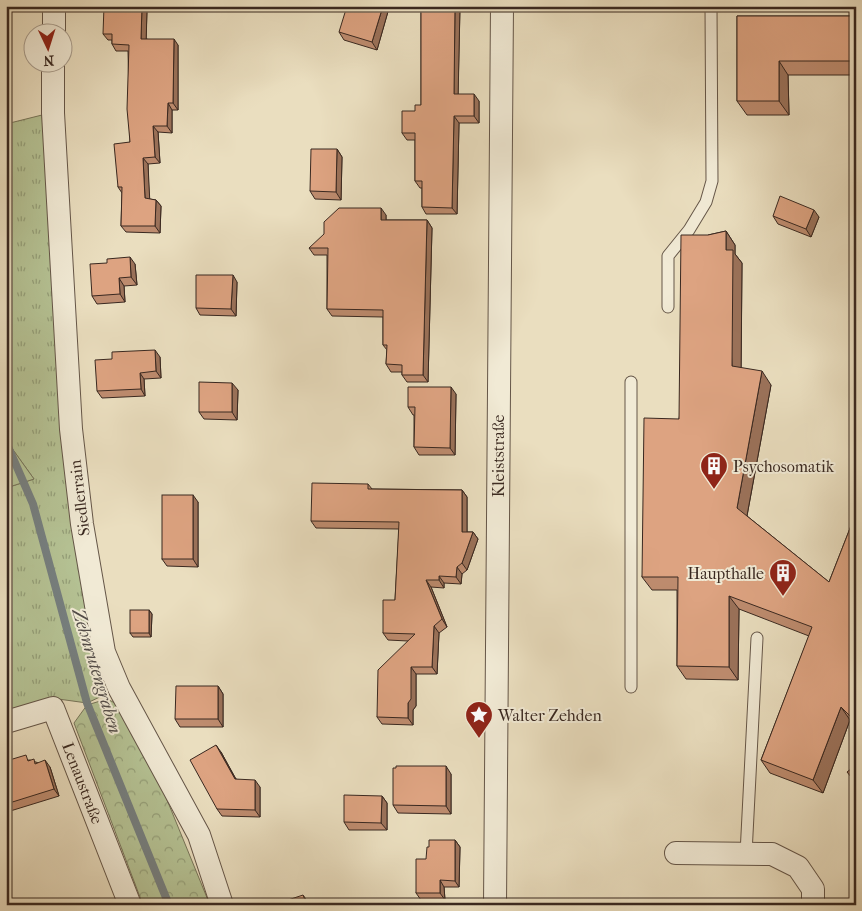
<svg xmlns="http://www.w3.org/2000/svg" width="862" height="911" viewBox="0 0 862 911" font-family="'IM FELL French Canon',serif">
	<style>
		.grass { fill: url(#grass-tufts); stroke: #77755a }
		.park { fill: url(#park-crowns); stroke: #77755a }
		.garden { fill: #b5c294; stroke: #77755a }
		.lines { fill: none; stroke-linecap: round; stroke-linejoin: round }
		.stream { stroke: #767f7f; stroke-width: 8 }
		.lane-casing { stroke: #655648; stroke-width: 13 }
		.street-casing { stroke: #655648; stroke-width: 24 }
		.lane { stroke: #f1ead5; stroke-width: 11 }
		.street { stroke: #f1ead5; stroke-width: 22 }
		.wall { fill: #be8c6f; stroke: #392820 }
		.shaded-wall { fill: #9b725a; stroke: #392820 }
		.building { fill: #dda381; stroke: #392820 }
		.labels { text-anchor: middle; stroke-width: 4; stroke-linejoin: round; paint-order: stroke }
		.street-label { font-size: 16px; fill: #392820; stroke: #f1ead5 }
		.poi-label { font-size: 16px; fill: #392820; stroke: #f1ead5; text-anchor: start }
		.water-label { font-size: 18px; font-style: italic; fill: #524c48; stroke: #f1ead5 }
	</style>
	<defs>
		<pattern id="grass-tufts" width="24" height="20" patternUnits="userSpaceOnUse" patternTransform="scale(1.25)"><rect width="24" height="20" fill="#b5c294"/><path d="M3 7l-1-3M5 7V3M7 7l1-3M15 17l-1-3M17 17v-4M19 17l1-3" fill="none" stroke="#949e78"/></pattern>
		<pattern id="park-crowns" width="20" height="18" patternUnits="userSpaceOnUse" patternTransform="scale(1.25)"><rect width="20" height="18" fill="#b5c294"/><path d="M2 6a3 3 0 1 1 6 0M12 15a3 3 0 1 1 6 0" fill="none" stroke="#949e78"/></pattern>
	</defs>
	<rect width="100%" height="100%" fill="#eadebf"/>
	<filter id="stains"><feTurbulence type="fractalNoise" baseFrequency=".004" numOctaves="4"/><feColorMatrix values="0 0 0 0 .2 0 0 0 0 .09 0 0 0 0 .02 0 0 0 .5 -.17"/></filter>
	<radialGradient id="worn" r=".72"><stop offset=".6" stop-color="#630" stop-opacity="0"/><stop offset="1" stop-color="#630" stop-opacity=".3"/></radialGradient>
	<polygon class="grass" points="42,115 71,429 119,688 87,703 51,698 6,712 6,488 34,479 6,440 6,124"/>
	<polygon class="park" points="107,699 119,705 156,773 210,905 143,905 74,723 87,705"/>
	<polygon class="garden" points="6,440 34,479 6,488"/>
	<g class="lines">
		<polyline class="stream" points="6,442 33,504 87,703 169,905"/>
		<defs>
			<g id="lane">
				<polyline points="668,307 668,256 689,230 706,202 712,181 711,6"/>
				<polyline points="631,687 631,382"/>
				<polyline points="746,854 757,638"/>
			</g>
			<g id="street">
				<polyline points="54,32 54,6"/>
				<polyline points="53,62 53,113 71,429 82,524 104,652 119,688 199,835 222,905"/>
				<polyline points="6,722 53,708 130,905"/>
				<polyline points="676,853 772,854 798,867 813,889 813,905"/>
				<polyline points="495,905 502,6"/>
			</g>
		</defs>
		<use href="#lane" class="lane-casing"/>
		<use href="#street" class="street-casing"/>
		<use href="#lane" class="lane"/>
		<use href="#street" class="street"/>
	</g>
	<g class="wall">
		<polygon points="421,6 460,6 458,94 479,101 479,123 459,123 457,214 426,214 422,207 422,188 420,188 415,181 415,140 407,140 402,133 415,111 421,105"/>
		<polygon points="389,8 377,50 344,40 339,32"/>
		<polygon points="147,10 146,39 178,45 178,110 172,110 172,133 158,132 160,163 148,164 149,199 156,200 161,206 160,233 126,232 121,226 122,193 118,187 130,142 128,51 116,51 112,44 112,40 108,40 103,34"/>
		<polygon points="737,16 856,16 856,75 788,75 789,115 747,115 737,101"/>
		<polygon points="337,149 342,157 341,200 315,199 310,191"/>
		<polygon points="386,215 386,220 427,220 432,228 428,382 407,382 402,375 402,372 391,372 386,364 387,350 383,345 383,317 332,316 327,309 327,255 314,255 309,248"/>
		<polygon points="773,216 819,217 811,237 778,224"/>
		<polygon points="726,231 735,245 735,254 742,263 741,368 771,385 747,516 829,582 856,513 856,726 850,720 823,793 770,773 761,760 809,636 739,609 738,680 686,679 677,666 677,590 652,590 642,577 679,419 708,235"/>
		<polygon points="135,264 137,285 124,286 125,302 97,304 92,296"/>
		<polygon points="237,282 236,316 200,315 196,308"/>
		<polygon points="160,357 161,378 144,379 145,396 102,398 97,391"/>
		<polygon points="238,390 237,420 204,419 199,412"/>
		<polygon points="456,394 455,455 419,455 414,447 414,415 413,415 408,407"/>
		<polygon points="368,484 372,489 462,490 467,497 467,532 473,532 478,539 467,570 462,574 461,584 444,583 444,588 431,587 447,627 439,633 437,674 416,674 416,706 413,710 413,725 382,724 377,717 408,641 388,640 383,633 395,600 399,529 316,528 311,521"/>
		<polygon points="198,502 198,567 167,566 162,559"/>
		<polygon points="149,610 152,614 151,637 133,637 130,633"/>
		<polygon points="218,686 223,694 223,727 180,727 175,719"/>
		<polygon points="221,752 236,779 260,787 260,817 222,816 217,809"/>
		<polygon points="30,760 50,767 59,796 7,812 6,811 6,761"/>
		<polygon points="451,774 451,814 398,813 393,805"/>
		<polygon points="382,796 387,803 387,830 349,830 344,822"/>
		<polygon points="455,840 460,847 459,887 444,887 445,900 421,900 416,893 426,859"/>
	</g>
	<g class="shaded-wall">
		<polygon points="142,6 144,6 147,10 146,46 141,39"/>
		<polygon points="383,6 388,6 389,8 377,50 372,42"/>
		<polygon points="455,6 460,6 458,101 454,94"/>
		<polygon points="174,39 178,45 178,110 173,103"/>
		<polygon points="779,61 788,75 789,115 779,101"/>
		<polygon points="474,94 479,101 479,123 474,116"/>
		<polygon points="168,103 172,110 172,133 167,126"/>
		<polygon points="454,116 459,123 457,214 452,208"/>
		<polygon points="153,126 158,132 160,163 155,157"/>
		<polygon points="337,149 342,157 341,200 336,192"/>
		<polygon points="143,158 148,164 150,205 145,198"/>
		<polygon points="156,200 161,206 160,233 155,226"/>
		<polygon points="381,208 386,215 386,227 381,220"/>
		<polygon points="814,210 819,217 811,237 806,229"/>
		<polygon points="427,220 432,228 428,382 423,375"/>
		<polygon points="726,231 735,245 735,254 742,263 741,379 732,366 726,250"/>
		<polygon points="130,257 135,264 137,285 131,277"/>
		<polygon points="233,275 237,282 236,316 231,309"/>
		<polygon points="119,278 124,286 125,302 120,294"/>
		<polygon points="155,350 160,357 161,378 156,371"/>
		<polygon points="762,371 771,385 746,521 737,508"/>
		<polygon points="140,373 144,379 145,396 141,389"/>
		<polygon points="232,383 238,390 237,420 232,412"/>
		<polygon points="451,387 456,394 455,455 450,448"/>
		<polygon points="462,490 467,497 467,539 462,532"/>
		<polygon points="193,495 198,502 198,567 193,559"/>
		<polygon points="473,532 478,539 467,570 462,563"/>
		<polygon points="457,567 462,574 461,584 456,577"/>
		<polygon points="439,576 444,583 444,588 439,580"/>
		<polygon points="426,580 431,587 447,627 442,619"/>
		<polygon points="729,596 739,609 738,680 729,667"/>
		<polygon points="149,610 152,614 151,637 149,633"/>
		<polygon points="434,626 439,633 437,674 432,667"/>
		<polygon points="411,667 416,674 416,706 413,710 413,725 408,718 408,703"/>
		<polygon points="218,686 223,694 223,727 218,719"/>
		<polygon points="841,707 850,720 823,793 813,780"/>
		<polygon points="216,745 221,752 240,787 235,779"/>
		<polygon points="45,760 50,767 59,796 54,789"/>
		<polygon points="446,766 451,774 451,814 446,806"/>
		<polygon points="255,780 260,787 260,817 255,810"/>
		<polygon points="382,796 387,803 387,830 381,823"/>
		<polygon points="455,840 460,847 459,887 455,881"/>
		<polygon points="440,880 444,887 445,900 440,893"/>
		<polygon points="6,894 10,905 8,905 6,902"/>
		<polygon points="303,895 308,902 309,905 307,905"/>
	</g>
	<g class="building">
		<polygon points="104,6 142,6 141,39 174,39 173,103 168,103 167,126 153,126 155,157 143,158 145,198 156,200 155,226 121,226 122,187 118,187 114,144 130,142 127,109 129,45 112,44 112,34 103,34"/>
		<polygon points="347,6 383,6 372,42 339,32"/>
		<polygon points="421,6 455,6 454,94 474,94 474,116 454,116 452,208 422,207 422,181 415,181 415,133 402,133 402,111 415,111 415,105 421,105"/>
		<polygon points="737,16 856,16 856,61 779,61 779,101 737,101"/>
		<polygon points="311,149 337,149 336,192 310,191"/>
		<polygon points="780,196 814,210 806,229 773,216"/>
		<polygon points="339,208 381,208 381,220 427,220 423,375 402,375 402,365 386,364 387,345 383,345 383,310 327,309 328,248 309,248 324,234 324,222"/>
		<polygon points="726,231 726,250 733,250 732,366 762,371 737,508 829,582 856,513 856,669 853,675 856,678 856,722 841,707 813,780 761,760 812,627 729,596 729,667 677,666 678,577 642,577 644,418 679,419 681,235 708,235"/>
		<polygon points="130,257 131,277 119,278 120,294 92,296 90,264 107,263 107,259"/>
		<polygon points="196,275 233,275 231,309 196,308"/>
		<polygon points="155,350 156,371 140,373 141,389 97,391 95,360 112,359 112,352"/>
		<polygon points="199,382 232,383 232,412 199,412"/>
		<polygon points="408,387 451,387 450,448 414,447 415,407 408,407"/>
		<polygon points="312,483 368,484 368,489 462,490 462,532 473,532 462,563 457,567 456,577 439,576 439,580 426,580 442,619 434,626 432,667 411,667 411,699 408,703 408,718 377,717 378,670 415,634 383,633 383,600 395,600 399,522 311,521"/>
		<rect x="162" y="495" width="31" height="64"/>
		<rect x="130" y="610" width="19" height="23"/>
		<polygon points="176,686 218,686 218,719 175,719"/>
		<polygon points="216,745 235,779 255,780 255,810 217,809 190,760"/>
		<polygon points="26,755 28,761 34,759 35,764 45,760 54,789 6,804 6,761"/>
		<polygon points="856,765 856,783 847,772"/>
		<polygon points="396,766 446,766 446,806 393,805 393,768 396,768"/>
		<polygon points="344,795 382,796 381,823 344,822"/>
		<polygon points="429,840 455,840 455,881 440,880 440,893 416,893 416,859 426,859 427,847 429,847"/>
		<polygon points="303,895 307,905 276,904"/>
		<polygon points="375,903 376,905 313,905 315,904"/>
	</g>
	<defs>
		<symbol id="building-pin" viewBox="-11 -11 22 30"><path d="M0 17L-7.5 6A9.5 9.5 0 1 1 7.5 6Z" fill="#8f2418" stroke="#f1ead5"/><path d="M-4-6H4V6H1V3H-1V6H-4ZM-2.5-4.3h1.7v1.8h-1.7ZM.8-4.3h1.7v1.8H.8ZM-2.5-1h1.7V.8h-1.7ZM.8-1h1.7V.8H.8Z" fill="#fff"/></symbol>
		<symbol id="sight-pin" viewBox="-11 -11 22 30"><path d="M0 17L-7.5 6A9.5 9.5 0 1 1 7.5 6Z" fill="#8f2418" stroke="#f1ead5"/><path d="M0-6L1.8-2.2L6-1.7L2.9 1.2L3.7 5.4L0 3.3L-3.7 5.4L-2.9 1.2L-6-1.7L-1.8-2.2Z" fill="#fff"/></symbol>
	</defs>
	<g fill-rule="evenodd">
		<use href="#building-pin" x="698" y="450" width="32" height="43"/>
		<use href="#building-pin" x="767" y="557" width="32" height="43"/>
		<use href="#sight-pin" x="463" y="699" width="32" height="43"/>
	</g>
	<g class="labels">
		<g class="street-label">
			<text transform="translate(498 456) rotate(-90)" y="6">Kleiststraße</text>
			<text transform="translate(79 498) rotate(-97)" y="6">Siedlerrain</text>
			<text transform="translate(83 783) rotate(69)" y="6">Lenaustraße</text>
		</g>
		<g class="poi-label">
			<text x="733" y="472">Psychosomatik</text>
			<text x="764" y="579" text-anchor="end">Haupthalle</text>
			<text x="498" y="721">Walter Zehden</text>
		</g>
		<g class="water-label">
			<text transform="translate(97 671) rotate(73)" y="6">Zehnrutengraben</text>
		</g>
	</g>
	<rect width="862" height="911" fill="none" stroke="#eadebf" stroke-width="25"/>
	<rect x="8" y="8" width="847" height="896" fill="none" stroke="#392820" stroke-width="2.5"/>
	<rect x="12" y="12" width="837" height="886" fill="none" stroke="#392820"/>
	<g transform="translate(48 48) rotate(176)"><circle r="24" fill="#f1ead5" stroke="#a79c8d"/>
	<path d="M0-4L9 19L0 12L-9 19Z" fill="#8f2418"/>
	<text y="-8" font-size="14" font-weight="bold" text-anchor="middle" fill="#392820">N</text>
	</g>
	<rect width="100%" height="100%" filter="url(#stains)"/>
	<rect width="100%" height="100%" fill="url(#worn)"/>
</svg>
